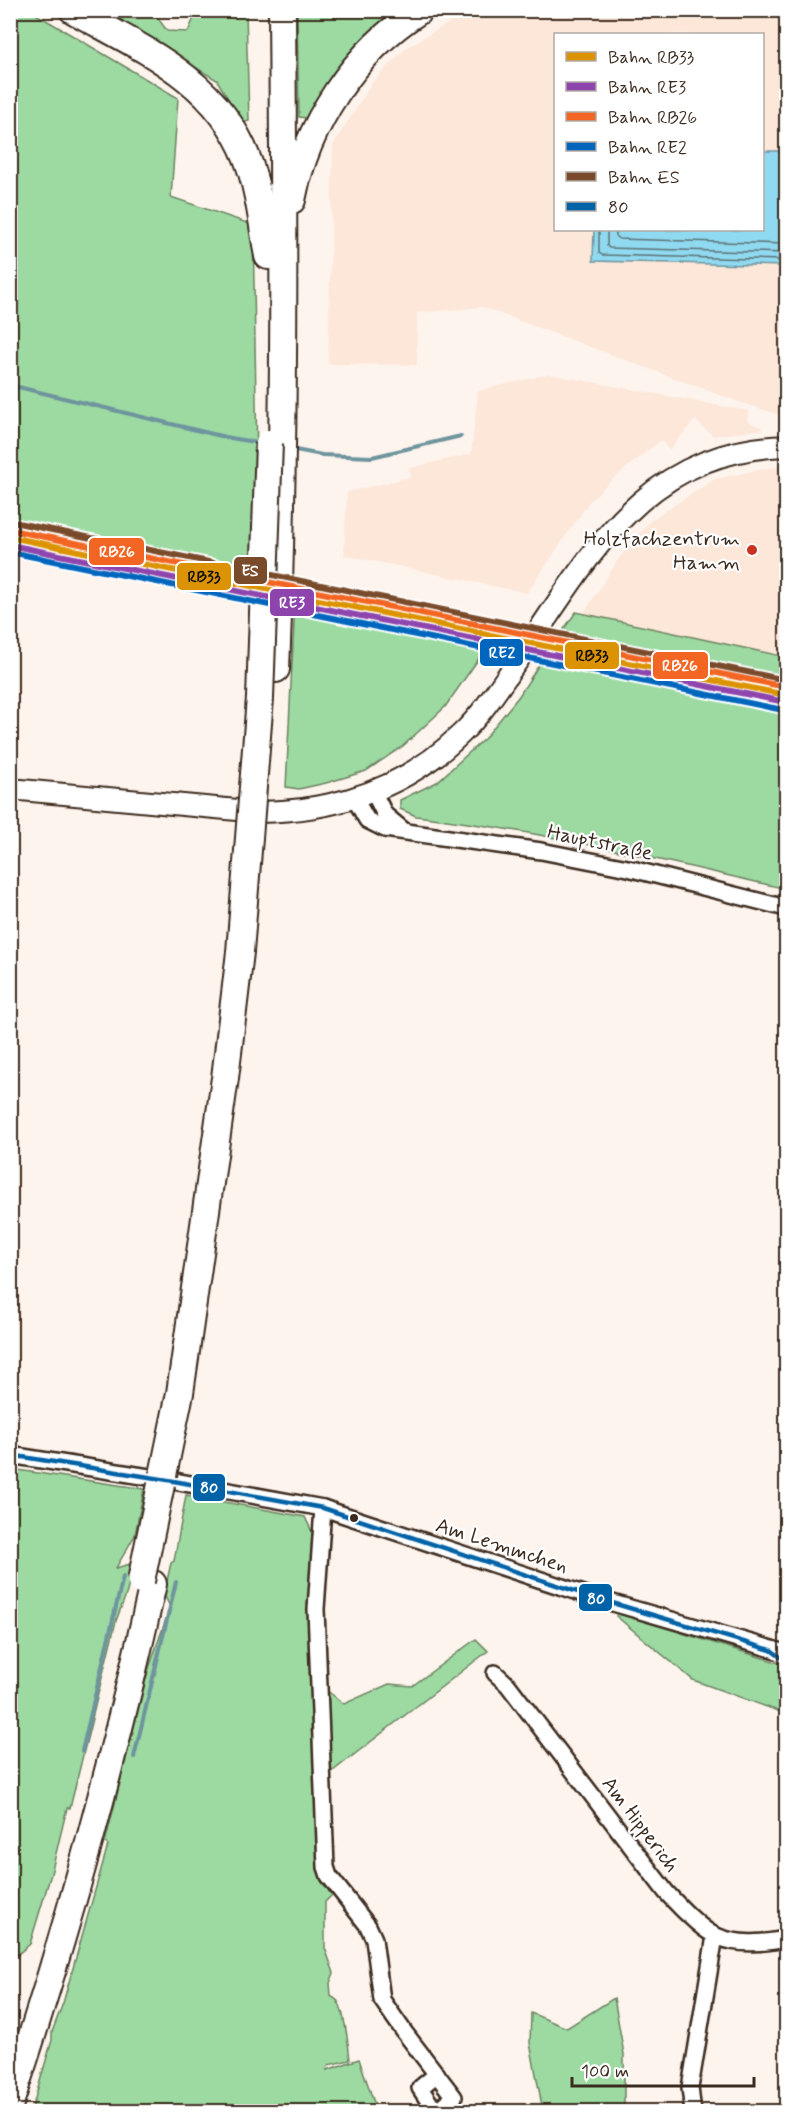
<svg xmlns="http://www.w3.org/2000/svg" width="797" height="2122" viewBox="0 0 797 2122" font-family="Mynerve,sans-serif">
	<style>
		.built { fill: #fce7d9; fill-rule: evenodd }
		.green { fill: #9cdaa2; stroke: #6c8260; stroke-width: 1.5 }
		.water { fill: #90daf1; stroke: #6e949d; stroke-width: 1.5 }
		.lines { fill: none; stroke-linecap: round; stroke-linejoin: round }
		.shore { stroke: #5d7072; stroke-width: 1.5 }
		.stream { stroke: #6e949d; stroke-width: 4 }
		.street-casing { stroke: #3b2a1e; stroke-width: 20 }
		.secondary-casing { stroke: #3b2a1e; stroke-width: 24 }
		.highway-casing { stroke: #3b2a1e; stroke-width: 30 }
		.street { stroke: #fff; stroke-width: 15 }
		.secondary { stroke: #fff; stroke-width: 20 }
		.highway { stroke: #fff; stroke-width: 26 }
		.highway-bridge-casing { stroke: #3b2a1e; stroke-width: 30; stroke-linecap: butt }
		.highway-bridge { stroke: #fff; stroke-width: 26 }
		.bus-1-casing { stroke: #fff; stroke-width: 9 }
		.bus-1 { stroke: #0062a7; stroke-width: 4.5 }
		.rail-1-casing { stroke: #fff; stroke-width: 10 }
		.rail-2-casing { stroke: #fff; stroke-width: 10 }
		.rail-3-casing { stroke: #fff; stroke-width: 10 }
		.rail-4-casing { stroke: #fff; stroke-width: 10 }
		.rail-5-casing { stroke: #fff; stroke-width: 10 }
		.rail-1 { stroke: #db9304; stroke-width: 6 }
		.rail-2 { stroke: #8e44ad; stroke-width: 6 }
		.rail-3 { stroke: #f26522; stroke-width: 6 }
		.rail-4 { stroke: #0065bd; stroke-width: 6 }
		.rail-5 { stroke: #7a4b2a; stroke-width: 6 }
		.poi-dot { fill: #c8321e; stroke: #fff; stroke-width: 2 }
		.bus-dot { fill: #3b2a1e; stroke: #fff; stroke-width: 2 }
		.labels { text-anchor: middle; stroke-width: 4.5; stroke-linejoin: round; paint-order: stroke }
		.poi-label { font-size: 21px; fill: #3b2a1e; stroke: #fff; text-anchor: end }
		.street-label { font-size: 21px; fill: #3b2a1e; stroke: #fff }
		.line-badge { stroke: #fff; stroke-width: 2 }
		.badge-label { font-size: 16px; text-anchor: middle; font-weight: bold; fill: #fff }
		.pale-badge-label { font-size: 16px; text-anchor: middle; font-weight: bold; fill: #111 }
	</style>
	<rect width="100%" height="100%" fill="#fef4ee"/>
	<filter id="ink" filterUnits="userSpaceOnUse"><feTurbulence type="fractalNoise" baseFrequency=".0167" numOctaves="2"/><feDisplacementMap in="SourceGraphic" scale="12" xChannelSelector="R" yChannelSelector="G"/><feConvolveMatrix kernelMatrix="1 2 1 2 8 2 1 2 1" color-interpolation-filters="sRGB"/></filter>
	<g filter="url(#ink)">
		<g class="built">
			<path d="M547,11H786V417L739,402L482,307L417,313V365L328,364L333,145L372,83L406,48L454,20ZM556,34H762V230H556Z"/>
			<polygon points="548,374 749,411 747,421 764,429 713,436 695,420 669,450 661,440 608,483 589,502 527,593 344,555 347,492 411,477 409,468 471,454 478,391"/>
			<polygon points="773,467 786,467 786,657 584,613 617,561 651,520 715,479"/>
			<polygon points="10,524 128,548 124,567 11,545"/>
			<polygon points="155,553 259,577 522,628 511,644 295,602 151,572"/>
			<polygon points="559,636 786,683 786,703 547,652"/>
		</g>
		<g class="green">
			<polygon points="10,11 31,11 178,98 171,197 253,225 259,577 155,553 11,524"/>
			<polygon points="101,11 153,11 167,31 188,32 197,11 246,11 249,121 242,123 217,80"/>
			<polygon points="297,11 399,11 377,25 307,118 299,117"/>
			<polygon points="295,602 491,641 445,707 403,746 366,771 326,783 299,789 286,787"/>
			<polygon points="576,612 786,657 786,682 559,636"/>
			<path d="M547,652L786,703V889C663,860 541,831 416,816L400,809V800L437,782L485,738L519,696Z"/>
			<polygon points="11,1469 144,1489 135,1535 116,1568 133,1563 127,1592 116,1621 70,1808 67,1808 51,1874 30,1944 11,1960"/>
			<path d="M186,1495L305,1517L313,1534L308,1614L320,1861L327,1886L334,1893L325,1902V1948L334,1973L330,1983L331,1996C333,1998 337,1999 338,2002C344,2009 349,2049 350,2060L328,2065L327,2070L359,2059L377,2111L31,2112L52,2040V2032L63,2003L108,1845L105,1843L148,1671L170,1607L164,1594L171,1563L174,1561Z"/>
			<polygon points="617,1613 786,1665 786,1714 693,1680 616,1616"/>
			<polygon points="476,1639 488,1651 329,1774 325,1689 344,1704 389,1684 412,1686"/>
			<polygon points="614,1998 624,2054 624,2111 543,2111 530,2043 531,2013 567,2028"/>
		</g>
		<polygon class="water" points="763,151 786,151 786,266 593,261 594,230 762,230"/>
		<g class="lines">
			<g class="shore">
				<polyline points="599,230 599,253 602,255 786,260"/>
				<polyline points="607,230 607,246 609,248 786,253"/>
				<polyline points="616,230 616,237 619,239 786,244"/>
			</g>
			<g class="stream">
				<polyline points="10,385 225,437 259,443"/>
				<polyline points="290,449 322,455 372,457 461,436"/>
				<polyline points="82,1751 123,1577"/>
				<polyline points="134,1757 176,1582"/>
			</g>
			<defs>
				<g id="street">
					<polyline points="373,791 385,815 403,830"/>
					<polyline points="355,799 367,820 385,829 541,851 628,868 786,908"/>
					<polyline points="10,1455 168,1480 323,1508 599,1599 786,1653"/>
					<polyline points="323,1508 316,1609 326,1867 329,1876 368,1926 374,1939 382,2000 405,2033 454,2097 435,2111 420,2088 437,2074"/>
					<path d="M495,1673L508,1685L666,1892C677,1904 702,1930 716,1936C738,1946 764,1943 786,1939"/>
					<polyline points="693,2112 690,2088 715,1936"/>
				</g>
				<path id="secondary" d="M10,789L259,812C335,811 406,788 461,734C482,714 498,689 514,666C589,560 639,451 786,446"/>
				<g id="highway">
					<path d="M73,10C142,49 216,79 247,158C259,189 262,223 268,256"/>
					<path d="M292,200C307,124 354,52 420,10"/>
					<path d="M276,669C285,450 284,230 282,10"/>
					<path d="M10,2103C67,1933 114,1759 153,1584"/>
				</g>
			</defs>
			<use href="#street" class="street-casing"/>
			<use href="#secondary" class="secondary-casing"/>
			<use href="#highway" class="highway-casing"/>
			<use href="#street" class="street"/>
			<use href="#secondary" class="secondary"/>
			<use href="#highway" class="highway"/>
			<defs>
				<polyline id="highway-bridge" points="141,1581 180,1393 225,1078 240,952 260,698 269,443"/>
			</defs>
			<use href="#highway-bridge" class="highway-bridge-casing"/>
			<use href="#highway-bridge" class="highway-bridge"/>
			<defs>
				<polyline id="bus-1" points="10,1455 168,1480 323,1508 599,1599 771,1650 786,1661"/>
			</defs>
			<use href="#bus-1" class="bus-1-casing"/>
			<use href="#bus-1" class="bus-1"/>
			<defs>
				<polyline id="rail-1" points="10,537 786,695"/>
				<polyline id="rail-2" points="10,545 785,702"/>
				<polyline id="rail-3" points="11,530 786,687"/>
				<polyline id="rail-4" points="10,552 783,710"/>
				<polyline id="rail-5" points="13,522 786,680"/>
			</defs>
			<use href="#rail-1" class="rail-1-casing"/>
			<use href="#rail-2" class="rail-2-casing"/>
			<use href="#rail-3" class="rail-3-casing"/>
			<use href="#rail-4" class="rail-4-casing"/>
			<use href="#rail-5" class="rail-5-casing"/>
			<use href="#rail-1" class="rail-1"/>
			<use href="#rail-2" class="rail-2"/>
			<use href="#rail-3" class="rail-3"/>
			<use href="#rail-4" class="rail-4"/>
			<use href="#rail-5" class="rail-5"/>
		</g>
	</g>
	<circle class="poi-dot" cx="752" cy="550" r="6"/>
	<circle class="bus-dot" cx="354" cy="1518" r="5"/>
	<g class="labels">
		<g class="poi-label">
			<text x="740" y="545">Holzfachzentrum<tspan x="740" dy="24">Hamm</tspan></text>
		</g>
		<g class="street-label">
			<text transform="translate(600 842) rotate(12)" y="7">Hauptstraße</text>
			<text transform="translate(502 1545) rotate(18)" y="7">Am Lemmchen</text>
			<text transform="translate(641 1824) rotate(53)" y="7">Am Hipperich</text>
		</g>
	</g>
	<g class="line-badge">
		<rect x="88" y="537" width="57" height="29" rx="6" fill="#f26522"/>
		<rect x="233" y="556" width="35" height="29" rx="6" fill="#7a4b2a"/>
		<rect x="176" y="562" width="56" height="29" rx="6" fill="#db9304"/>
		<rect x="269" y="588" width="46" height="29" rx="6" fill="#8e44ad"/>
		<rect x="479" y="638" width="45" height="29" rx="6" fill="#0065bd"/>
		<rect x="564" y="641" width="56" height="29" rx="6" fill="#db9304"/>
		<rect x="652" y="651" width="57" height="29" rx="6" fill="#f26522"/>
		<rect x="192" y="1473" width="34" height="29" rx="6" fill="#0062a7"/>
		<rect x="578" y="1583" width="35" height="29" rx="6" fill="#0062a7"/>
	</g>
	<g class="badge-label">
		<text x="117" y="557">RB26</text>
		<text x="250" y="576">ES</text>
		<text x="292" y="608">RE3</text>
		<text x="502" y="658">RE2</text>
		<text x="680" y="671">RB26</text>
		<text x="209" y="1493">80</text>
		<text x="596" y="1604">80</text>
	</g>
	<g class="pale-badge-label">
		<text x="204" y="582">RB33</text>
		<text x="592" y="661">RB33</text>
	</g>
	<rect width="797" height="2122" fill="none" stroke="#fff" stroke-width="36"/>
	<rect x="18" y="18" width="761" height="2086" fill="none" stroke="#3b2a1e" stroke-width="2" filter="url(#ink)"/>
	<rect x="554" y="33" width="210" height="198" fill="#ffffff" stroke="#b1aaa5" stroke-width="1.5"/>
	<rect x="566" y="52" width="30" height="9" fill="#db9304" stroke="#b1aaa5" stroke-width="1.5"/>
	<text x="608" y="63" font-size="18" fill="#3b2a1e">Bahn RB33</text>
	<rect x="566" y="82" width="30" height="9" fill="#8e44ad" stroke="#b1aaa5" stroke-width="1.5"/>
	<text x="608" y="93" font-size="18" fill="#3b2a1e">Bahn RE3</text>
	<rect x="566" y="112" width="30" height="9" fill="#f26522" stroke="#b1aaa5" stroke-width="1.5"/>
	<text x="608" y="123" font-size="18" fill="#3b2a1e">Bahn RB26</text>
	<rect x="566" y="142" width="30" height="9" fill="#0065bd" stroke="#b1aaa5" stroke-width="1.5"/>
	<text x="608" y="153" font-size="18" fill="#3b2a1e">Bahn RE2</text>
	<rect x="566" y="172" width="30" height="9" fill="#7a4b2a" stroke="#b1aaa5" stroke-width="1.5"/>
	<text x="608" y="183" font-size="18" fill="#3b2a1e">Bahn ES</text>
	<rect x="566" y="202" width="30" height="9" fill="#0062a7" stroke="#b1aaa5" stroke-width="1.5"/>
	<text x="608" y="213" font-size="18" fill="#3b2a1e">80</text>
	<path d="M572 2077v9h182v-9" fill="none" stroke="#3b2a1e" stroke-width="3"/>
	<text x="581" y="2077" font-size="18" fill="#3b2a1e" stroke="#ffffff" stroke-width="4.5" paint-order="stroke">100 m</text>
</svg>
